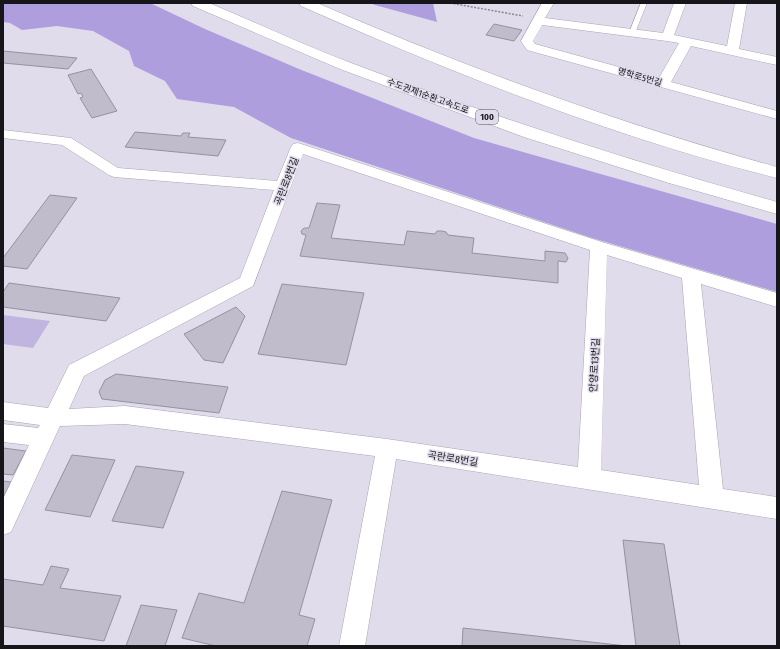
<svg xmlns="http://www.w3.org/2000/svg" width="780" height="649" viewBox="0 0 780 649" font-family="'Fira Sans Condensed','Noto Sans KR',sans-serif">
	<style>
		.green { fill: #bfb5de }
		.forest { fill: #af9ede }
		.building { fill: #c0bccb; stroke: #9592a0 }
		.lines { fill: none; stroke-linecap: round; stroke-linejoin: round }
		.service-casing { stroke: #a8a5b3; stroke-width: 1 }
		.minor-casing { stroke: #a8a5b3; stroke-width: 1 }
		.motorway-casing { stroke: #a8a5b3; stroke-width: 1 }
		.path { stroke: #8a8792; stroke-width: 1.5; stroke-dasharray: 2 1.5; stroke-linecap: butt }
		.service { fill: #fff; fill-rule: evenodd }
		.minor { fill: #fff; fill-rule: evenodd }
		.motorway { fill: #fff; fill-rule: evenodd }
		.labels { text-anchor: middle; stroke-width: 3; stroke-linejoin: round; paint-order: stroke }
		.far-street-label { font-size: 9px; fill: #16151a; stroke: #e0dceb }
		.shield { fill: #e0dceb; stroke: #535159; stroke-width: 1 }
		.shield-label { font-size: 9px; font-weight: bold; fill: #16151a }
		.street-label { font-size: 10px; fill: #16151a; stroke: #e0dceb }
	</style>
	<rect width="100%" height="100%" fill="#e0dceb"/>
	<polygon class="green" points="3,315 50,321 33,348 3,344"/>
	<g class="forest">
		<polygon points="3,3 150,3 205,29 299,69 474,138 777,224 777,292 592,238 291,138 234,107 177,99 165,81 134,66 129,51 93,31 57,26 22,30 10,23 3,22"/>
		<polygon points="370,3 433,3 437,22 375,5"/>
	</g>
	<g class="building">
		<polygon points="494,24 522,30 514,41 486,35"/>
		<polygon points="3,51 77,58 68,69 3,63"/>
		<polygon points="91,69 117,111 92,118 80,98 83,97 81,93 78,94 68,75"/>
		<polygon points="135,132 181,136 183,133 190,133 188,137 226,140 218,156 125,147"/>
		<polygon points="50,195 77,198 27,269 3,266 3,258"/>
		<polygon points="317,203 340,205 331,238 404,245 407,231 435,234 437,231 442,231 446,232 448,235 474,238 472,253 545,261 545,251 565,253 568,258 566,262 558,261 558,283 300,256 306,235 302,234 301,231 304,228 309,228"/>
		<polygon points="9,283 120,298 106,321 3,307 3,292"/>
		<polygon points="282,284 364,293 346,365 258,354"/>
		<polygon points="236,307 245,316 223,363 204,360 184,334"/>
		<polygon points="116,374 228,387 219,413 102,399 99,392 105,380"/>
		<polygon points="3,448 26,451 13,475 3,474"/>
		<polygon points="72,455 115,460 90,517 45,510"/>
		<polygon points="136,466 184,472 163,528 112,521"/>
		<polygon points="3,481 11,482 3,498"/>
		<polygon points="282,491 332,500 299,615 315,619 307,646 216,646 182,638 199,593 244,603"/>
		<polygon points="623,540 664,544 680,646 636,646"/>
		<polygon points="51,566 69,569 60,588 121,596 104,641 3,626 3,579 43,585"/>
		<polygon points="141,605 177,610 165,646 126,646"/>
		<polygon points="463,628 627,646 462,646"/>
	</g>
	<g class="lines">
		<defs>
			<polygon id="service" points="641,3 647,3 635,33 630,34 629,33"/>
			<g id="minor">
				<path d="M542,3H554L545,18L663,33L674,3H686L674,35L727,46L735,3H747L739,49L777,57V65L691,46L671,82L777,111V119L527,50L521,41ZM542,25L667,41L679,43L659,78L535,44L533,41Z"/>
				<path d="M3,130L71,138L118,168L277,181L291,147L293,144L298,143L605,243L777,293V307L701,284L723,489L777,497V519L396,459L365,646H339L375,456L125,424L60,426L11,532L3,535V499L29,445L3,442V424L38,428L40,425L3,420V402L48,408L69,365L240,278L274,190L114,177L109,175L62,145L3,138ZM303,154L590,250L578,467L387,439L125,406L69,409L84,376L253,286ZM607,255L682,278L699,485L601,470Z"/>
			</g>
			<g id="motorway">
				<path d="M191,3H209C257,23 303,45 351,63C491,116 633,162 777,202V214L669,183L524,137L340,69L193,6Z"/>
				<path d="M299,3H317C467,68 620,124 777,167V178C613,137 455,74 301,6Z"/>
			</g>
		</defs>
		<use href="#service" class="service-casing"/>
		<use href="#minor" class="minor-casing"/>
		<use href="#motorway" class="motorway-casing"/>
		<polyline class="path" points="450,3 523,16"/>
		<use href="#service" class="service"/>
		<use href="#minor" class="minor"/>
		<use href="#motorway" class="motorway"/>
	</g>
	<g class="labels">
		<g class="far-street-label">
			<text transform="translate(640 77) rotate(16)" y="3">명학로5번길</text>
			<text transform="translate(428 96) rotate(20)" y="3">수도권제1순환고속도로</text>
		</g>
		<rect class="shield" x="476" y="110" width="22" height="14" rx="3"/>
		<g class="shield-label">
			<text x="487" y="120">100</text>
		</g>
		<g class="street-label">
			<text transform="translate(286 181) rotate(-69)" y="4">곡란로8번길</text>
			<text transform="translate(594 365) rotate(-87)" y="4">안양로13번길</text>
			<text transform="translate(453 458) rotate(9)" y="4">곡란로8번길</text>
		</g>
	</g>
	<rect width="780" height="649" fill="none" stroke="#16151a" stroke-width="8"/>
</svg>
